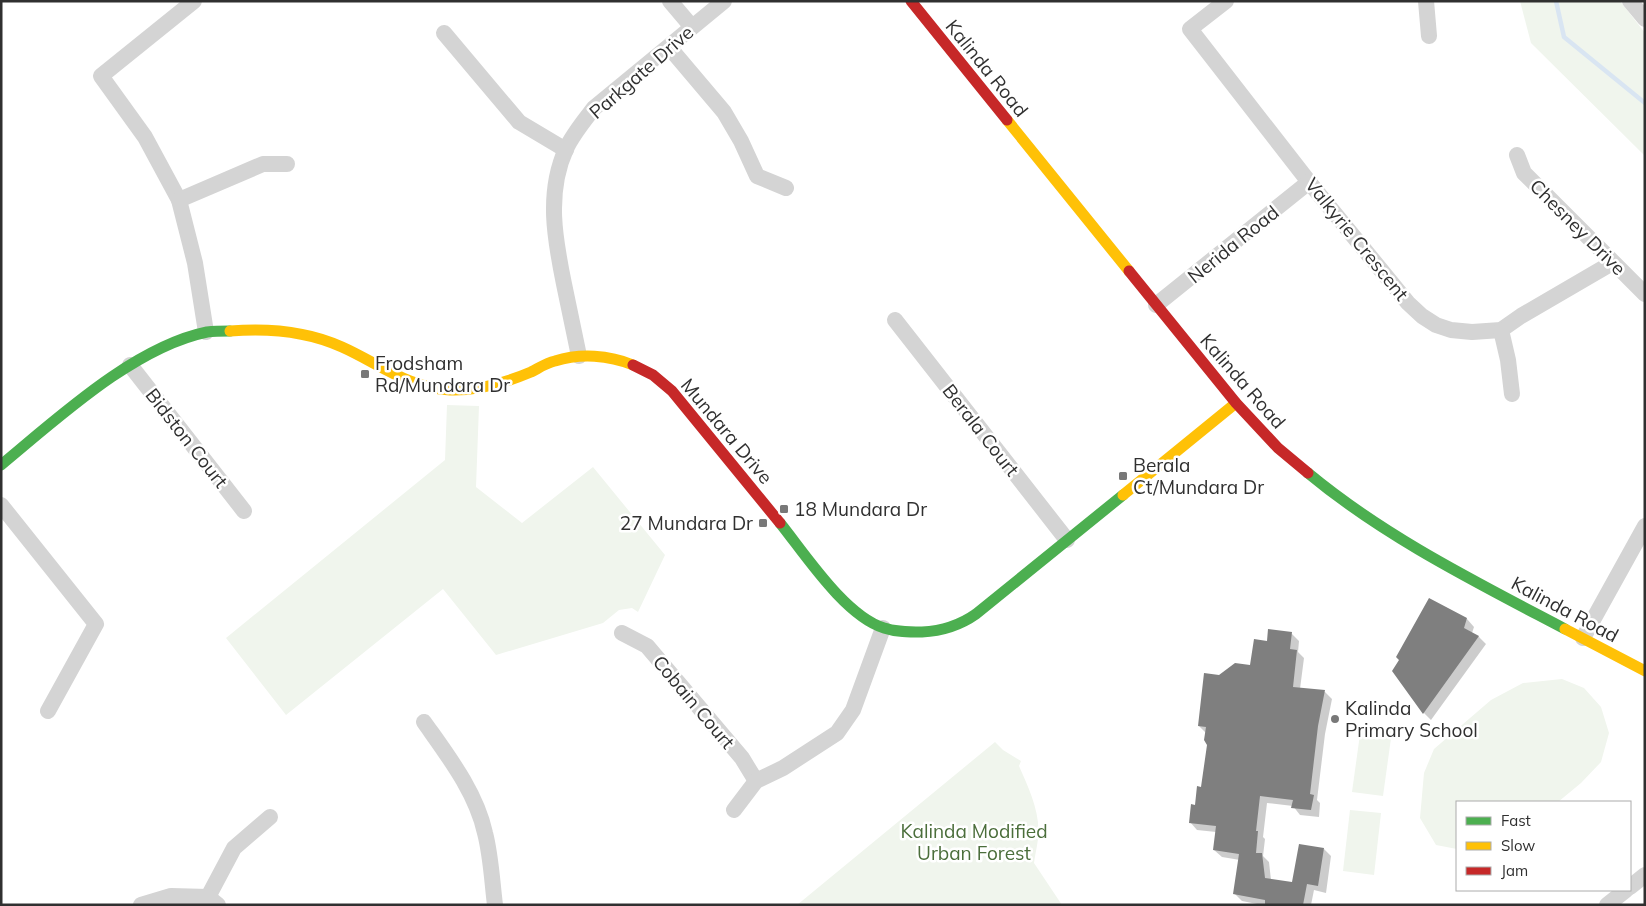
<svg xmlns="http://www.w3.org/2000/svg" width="1646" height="906" viewBox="0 0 1646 906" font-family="Mulish,sans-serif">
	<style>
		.green { fill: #f0f5ed }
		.shadow { fill: #0003 }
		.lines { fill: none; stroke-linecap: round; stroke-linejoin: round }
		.stream { stroke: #d9e5f2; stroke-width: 4.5 }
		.building { fill: #7f7f7f }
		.street { stroke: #d4d4d4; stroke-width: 16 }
		.fast { stroke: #4caf50; stroke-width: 11 }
		.slow { stroke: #ffc107; stroke-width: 11 }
		.jam { stroke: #c62828; stroke-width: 11 }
		.poi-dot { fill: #787878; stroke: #fff; stroke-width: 2 }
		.labels { text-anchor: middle; stroke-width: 5; stroke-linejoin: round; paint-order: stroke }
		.street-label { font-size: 19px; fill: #303030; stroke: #fff }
		.poi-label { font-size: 19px; fill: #303030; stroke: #fff; text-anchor: start }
		.park-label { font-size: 19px; fill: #4b6e3b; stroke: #fff }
	</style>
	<rect width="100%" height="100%" fill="#fff"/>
	<g class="green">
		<polygon points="1520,1 1620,1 1645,33 1645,156 1531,43"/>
		<polygon points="447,405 479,406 476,487 522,523 593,467 665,555 638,612 632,608 619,610 603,623 496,655 443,589 286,715 226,638 445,460"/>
		<polygon points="1562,679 1584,688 1601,707 1609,733 1601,762 1581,783 1558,802 1457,802 1457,849 1436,845 1420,818 1424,773 1434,749 1491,700 1523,683"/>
		<polygon points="1361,727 1392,731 1383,796 1352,792"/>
		<path d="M995,742L1003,750L1021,761L1019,766C1029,789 1041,813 1038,839C1037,847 1035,855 1034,863L1062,905H797Z"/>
		<polygon points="1350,810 1381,813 1374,875 1343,871"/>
	</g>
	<g class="shadow">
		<polygon points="1467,619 1474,627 1472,633 1479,637 1486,644 1431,720 1424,713 1394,671 1400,660"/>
		<polygon points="1292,634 1299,641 1298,652 1304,658 1300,689 1325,692 1332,699 1325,734 1317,800 1320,803 1319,817 1300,815 1293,806 1267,803 1263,837 1265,839 1263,856 1269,862 1271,880 1293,883 1324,849 1331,856 1326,893 1314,890 1311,905 1262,905 1242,901 1235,894 1240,860 1222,857 1214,850 1216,832 1197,830 1190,822 1202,788 1209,744 1206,733 1199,726 1219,676 1251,666 1268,642"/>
	</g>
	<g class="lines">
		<polyline class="stream" points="1556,1 1564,37 1645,103"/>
	</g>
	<g class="building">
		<polygon points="1429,598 1467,618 1464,628 1479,636 1423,714 1392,671 1399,660 1396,657"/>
		<polygon points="1268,629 1292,632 1290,649 1297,650 1293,687 1325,690 1318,726 1310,794 1314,795 1311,810 1291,808 1293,800 1260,796 1256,831 1258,831 1256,853 1262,853 1265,878 1292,882 1299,844 1324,848 1318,886 1307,884 1303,905 1265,905 1265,900 1233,894 1239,854 1213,850 1216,826 1189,823 1191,804 1195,805 1197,786 1201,787 1207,745 1204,740 1206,727 1198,726 1204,673 1219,675 1235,663 1250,665 1254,639 1267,641"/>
	</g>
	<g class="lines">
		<g class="street">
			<polyline points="194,1 101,76 145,137 179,200 195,263 206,332"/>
			<polyline points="670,1 692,27"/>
			<polyline points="1226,1 1190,29 1309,182 1408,303 1422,316 1436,325 1451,330 1472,332 1501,330 1521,316 1612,263"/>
			<polyline points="1426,1 1429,36"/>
			<polyline points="1630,1 1645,19"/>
			<polyline points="444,33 519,122 566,150"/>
			<polyline points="669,47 724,112 741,141 757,176 786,188"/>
			<polyline points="1517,155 1524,173 1645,294"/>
			<polyline points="179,200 263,164 287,164"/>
			<polyline points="1156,305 1309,182"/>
			<polyline points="895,320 1067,540"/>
			<polyline points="1501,330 1508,360 1512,394"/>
			<path d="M579,356C574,332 569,308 564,284C555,240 546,193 566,149C573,134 584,121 594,108L724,1"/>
			<polyline points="130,365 244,511"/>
			<polyline points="1,505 96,624 48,711"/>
			<polyline points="622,633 647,646 742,758 756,781"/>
			<polyline points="1583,638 1645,526"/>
			<path d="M424,722C448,756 476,792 485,833C491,856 492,881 495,905"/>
			<polyline points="734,810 756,781 783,768 837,733 853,710 883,628"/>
			<polyline points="1630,887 1645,875"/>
			<polyline points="208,897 234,848 270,817"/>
			<polyline points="141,905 171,896 208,897 218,905"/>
			<polyline points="1607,905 1626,890"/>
		</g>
		<g class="fast">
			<path d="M1,465C58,418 134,347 207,332C215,331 222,331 230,331"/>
			<path d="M1308,473C1385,537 1476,582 1565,629"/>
			<path d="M780,523C805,554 845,616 884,628C896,632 909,632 922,632C942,631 959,626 976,614L1123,495"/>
		</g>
		<g class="slow">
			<polyline points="1007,120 1129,271"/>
			<path d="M230,331C267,328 307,331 342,347C378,363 408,388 450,390C478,391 505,383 531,372C539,368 546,363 555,361C580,353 609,355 633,365"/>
			<polyline points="1123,495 1236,403"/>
			<polyline points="1565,629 1645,671"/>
		</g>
		<g class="jam">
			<polyline points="911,1 1007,120"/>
			<polyline points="1129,271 1236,403 1278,448 1308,473"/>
			<polyline points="633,365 653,375 672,391 780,523"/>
		</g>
	</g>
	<g class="poi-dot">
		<rect x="360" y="369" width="10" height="10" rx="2.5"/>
		<rect x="1118" y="471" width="10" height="10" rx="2.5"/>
		<rect x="779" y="504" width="10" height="10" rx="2.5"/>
		<rect x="758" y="518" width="10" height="10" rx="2.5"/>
		<circle cx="1335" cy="719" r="5"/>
	</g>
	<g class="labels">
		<g class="street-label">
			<text transform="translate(987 68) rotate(51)" y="7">Kalinda Road</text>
			<text transform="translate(641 72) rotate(-41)" y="7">Parkgate Drive</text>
			<text transform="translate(1578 227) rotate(45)" y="7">Chesney Drive</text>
			<text transform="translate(1357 239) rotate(51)" y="7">Valkyrie Crescent</text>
			<text transform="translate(1233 244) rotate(-39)" y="7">Nerida Road</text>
			<text transform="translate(1243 381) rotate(49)" y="7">Kalinda Road</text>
			<text transform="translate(981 430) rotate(52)" y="7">Berala Court</text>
			<text transform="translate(727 431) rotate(50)" y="7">Mundara Drive</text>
			<text transform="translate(187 438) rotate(52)" y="7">Bidston Court</text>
			<text transform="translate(1565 609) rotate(28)" y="7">Kalinda Road</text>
			<text transform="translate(694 702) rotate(50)" y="7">Cobain Court</text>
		</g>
		<g class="poi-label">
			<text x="375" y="370">Frodsham<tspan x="375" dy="22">Rd/Mundara Dr</tspan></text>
			<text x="1133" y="472">Berala<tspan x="1133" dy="22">Ct/Mundara Dr</tspan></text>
			<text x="794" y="516">18 Mundara Dr</text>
			<text x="753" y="530" text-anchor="end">27 Mundara Dr</text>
			<text x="1345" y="715">Kalinda<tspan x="1345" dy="22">Primary School</tspan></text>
		</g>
		<g class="park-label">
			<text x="974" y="838">Kalinda Modified<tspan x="974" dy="22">Urban Forest</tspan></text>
		</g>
	</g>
	<rect width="1646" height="906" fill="none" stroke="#303030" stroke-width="5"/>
	<rect x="1456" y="801" width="175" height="90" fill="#ffffff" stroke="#acacac"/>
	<rect x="1466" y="817" width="25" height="8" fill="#4caf50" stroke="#acacac"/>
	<text x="1501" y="826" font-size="15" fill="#303030">Fast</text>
	<rect x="1466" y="842" width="25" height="8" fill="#ffc107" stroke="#acacac"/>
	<text x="1501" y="851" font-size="15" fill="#303030">Slow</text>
	<rect x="1466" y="867" width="25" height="8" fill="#c62828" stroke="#acacac"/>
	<text x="1501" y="876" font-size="15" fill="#303030">Jam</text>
</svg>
